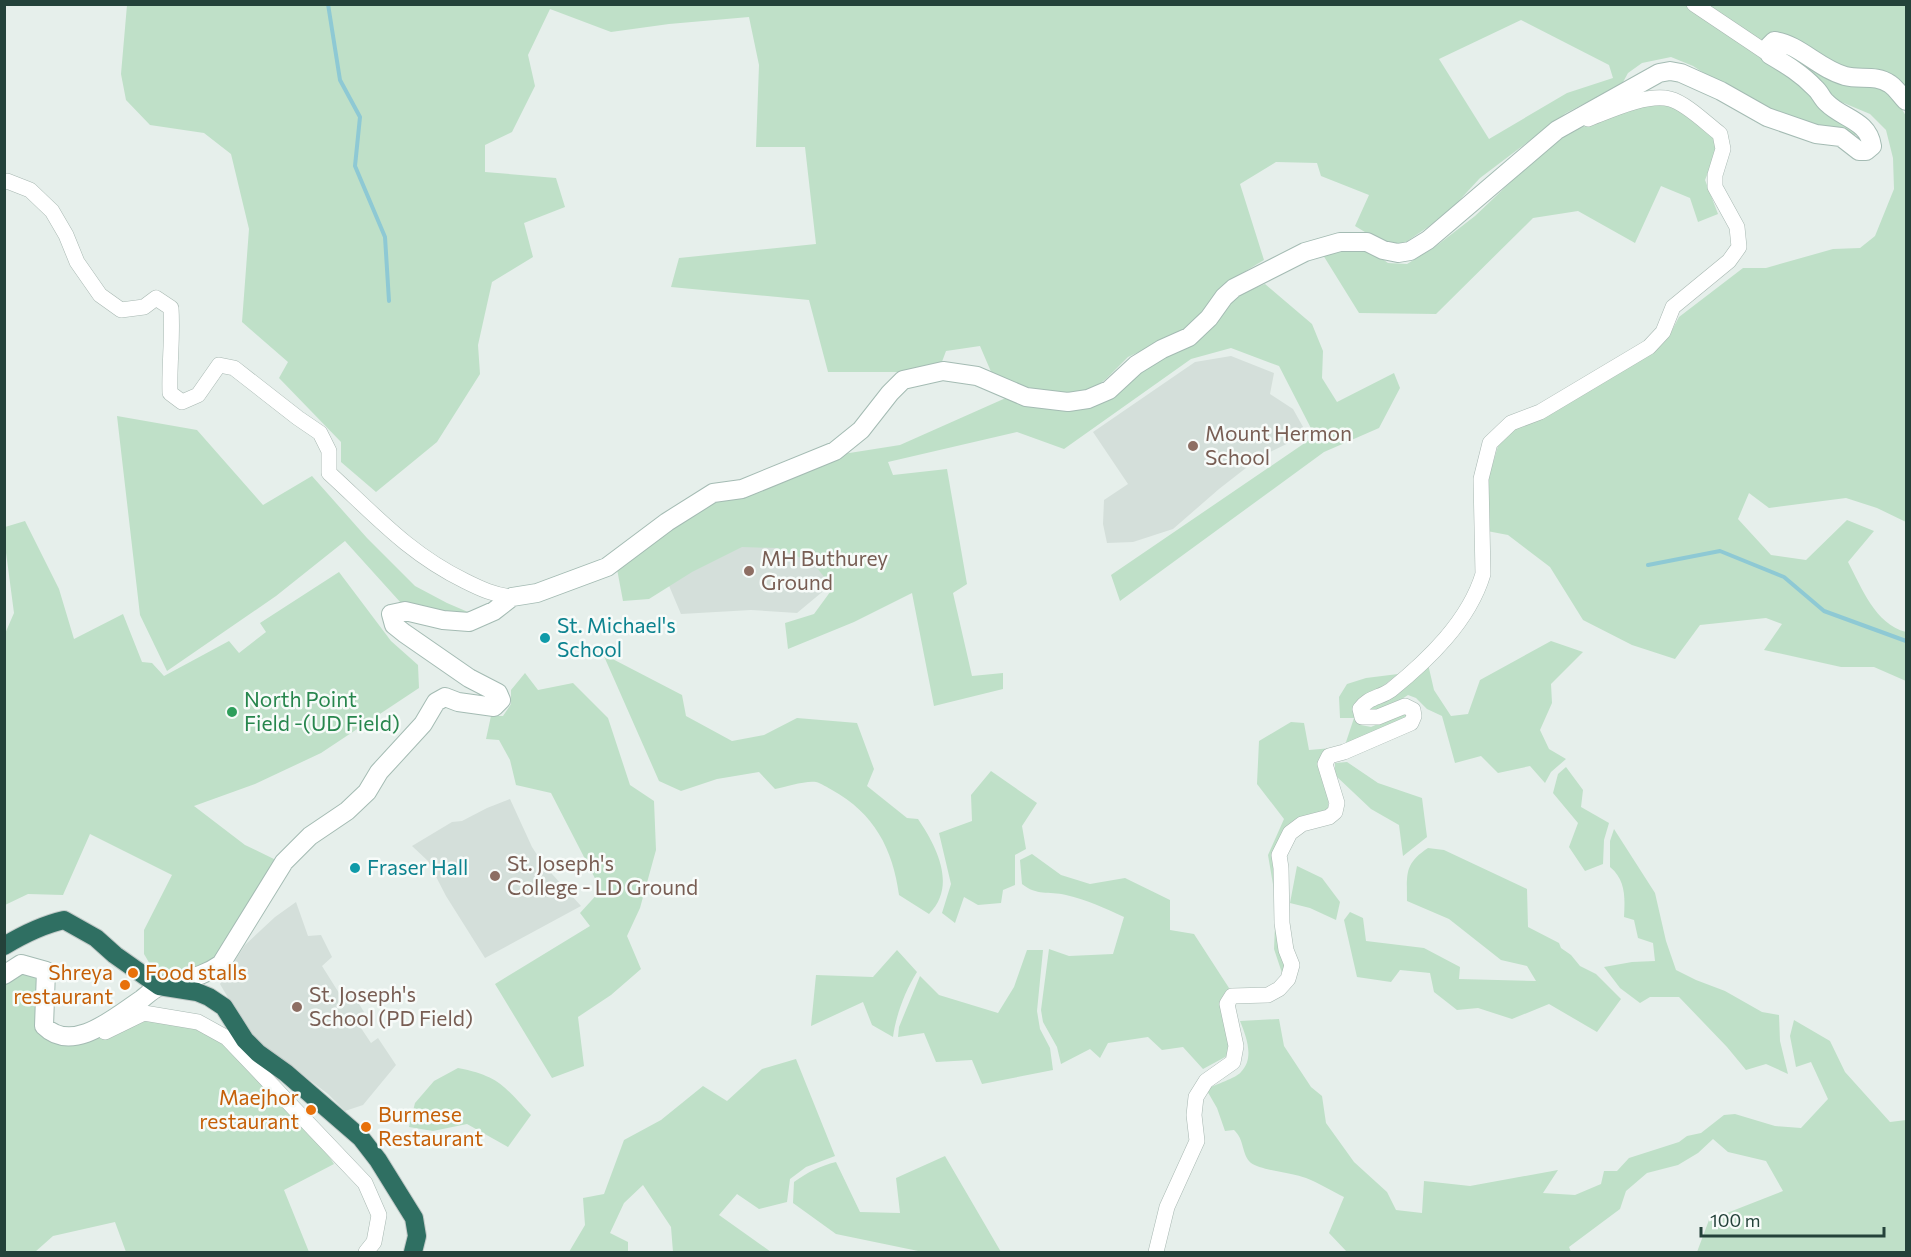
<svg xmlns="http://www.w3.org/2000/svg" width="1911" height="1257" viewBox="0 0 1911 1257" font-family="Commissioner,sans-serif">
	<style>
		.built { fill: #d4dfda }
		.green { fill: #bfe0c8; fill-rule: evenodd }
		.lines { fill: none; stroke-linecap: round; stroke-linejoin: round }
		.stream { stroke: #8ec9d4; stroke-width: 4 }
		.street-casing { stroke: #a8b8b2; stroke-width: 16 }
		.secondary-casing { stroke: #a4bbb3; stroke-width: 20 }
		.highway-casing { stroke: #c2cac8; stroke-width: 20 }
		.street { stroke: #fff; stroke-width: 15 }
		.secondary { stroke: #fff; stroke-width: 18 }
		.highway { stroke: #2f6f62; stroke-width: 18 }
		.education-dot { fill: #8d6e63; stroke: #f7fbf9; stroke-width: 2 }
		.culture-dot { fill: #0f9aa8; stroke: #f7fbf9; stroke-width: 2 }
		.leisure-dot { fill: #2e9e5b; stroke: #f7fbf9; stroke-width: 2 }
		.food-dot { fill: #e8710a; stroke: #f7fbf9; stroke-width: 2 }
		.labels { text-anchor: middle; stroke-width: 5; stroke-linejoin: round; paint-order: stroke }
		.education-label { font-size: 21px; fill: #785e54; stroke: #f7fbf9; text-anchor: start }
		.culture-label { font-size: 21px; fill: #0d838f; stroke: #f7fbf9; text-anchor: start }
		.leisure-label { font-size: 21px; fill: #27864d; stroke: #f7fbf9; text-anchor: start }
		.food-label { font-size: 21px; fill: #c56008; stroke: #f7fbf9; text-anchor: end }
	</style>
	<rect width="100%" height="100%" fill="#e6efeb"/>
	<g class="built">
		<polygon points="1231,356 1274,373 1270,394 1293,409 1307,434 1260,457 1219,489 1173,529 1133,542 1107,543 1103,524 1104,500 1128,484 1093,432 1195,362"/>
		<polygon points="779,539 819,558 827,588 797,613 751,610 681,614 667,581 730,540"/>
		<polygon points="510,799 532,847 543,864 581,906 485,958 446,896 428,861 412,846 452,822 462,821 487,808"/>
		<polygon points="296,902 308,936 321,935 332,957 322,966 339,993 350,989 364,1012 357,1022 371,1043 378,1038 396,1065 363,1105 345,1111 328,1094 250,1035 220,984 245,945 275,917"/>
	</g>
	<g class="green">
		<path d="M1690,4L1813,92L1822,111L1859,127L1866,136L1818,132L1733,92L1693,66L1671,57L1642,63L1628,73L1622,84L1566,113L1480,178L1455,205L1428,227L1403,244L1383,243L1355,226L1369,195L1321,176L1317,163L1276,162L1240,184L1264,260L1226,283L1203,317L1184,331L1128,357L1106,379L1088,392L1060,394L1017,385L992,374L980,346L946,351L940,367L903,372H828L809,300L671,287L679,258L816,244L805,147H756L759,65L749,17L669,24L611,32L550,9L528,55L535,86L512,132L485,145V172L556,178L565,207L524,223L533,257L492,282L478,345L480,374L437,442L376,492L341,462V442L279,378L288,362L242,322L249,229L231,154L204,133L150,125L126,100L121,74L127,5ZM1521,20L1609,65L1613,78L1567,93L1489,139L1439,59Z"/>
		<polygon points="1702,5 1906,5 1906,90 1832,62 1785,34 1773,31 1766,36 1763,41 1756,41"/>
		<path d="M1783,52L1882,90L1897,101L1906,116V522L1877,508L1846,498L1769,508L1749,493L1738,519L1771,555L1806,560L1847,520L1874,531L1848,562C1862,588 1875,624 1906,632V681L1874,667H1841L1764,650L1782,624L1766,618L1700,625L1675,659L1632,645L1583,620L1550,567L1508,535L1487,531L1488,480L1498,446L1513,428L1670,334L1679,317L1743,268H1766L1833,249L1860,248L1875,236L1894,189L1893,158L1886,130L1870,114L1839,101L1826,92Z"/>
		<polygon points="1651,103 1672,104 1716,138 1717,151 1705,180 1718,214 1698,222 1690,198 1661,186 1635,243 1578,211 1533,218 1436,314 1359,313 1323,255 1345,249 1369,249 1388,263 1407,264 1435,247 1475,216 1536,158 1558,140 1580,128"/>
		<polygon points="1265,284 1312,324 1323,351 1322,378 1337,402 1394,373 1400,388 1379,428 1324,452 1120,601 1111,575 1315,436 1279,366 1231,348 1191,359 1064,449 1017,432 888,462 893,475 947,469 967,584 953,593 972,676 1003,673 1003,689 934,706 912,593 854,622 788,649 785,623 814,614 833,588 813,563 777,548 742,547 692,572 649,599 623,601 617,569 651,542 717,500 843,454 900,445 1008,397 1089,403 1232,297"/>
		<polygon points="117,416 197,430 263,505 312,476 367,538 415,586 447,603 468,612 468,615 401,603 345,541 276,596 167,671 140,615"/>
		<polygon points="25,521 59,589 74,639 123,614 142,662 152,663 164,676 229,641 239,653 266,632 260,623 339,572 391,641 418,665 419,688 321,753 255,784 194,806 245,845 278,861 217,960 160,981 144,954 144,930 172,875 90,834 63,895 28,894 5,905 4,636 14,613 5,545 5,527"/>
		<polygon points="1551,641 1583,652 1551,684 1552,703 1540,730 1549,749 1566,759 1551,772 1545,783 1530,766 1498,773 1481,756 1455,763 1442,716 1427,709 1416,698 1408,695 1396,703 1371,714 1369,706 1390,699 1428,664 1434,690 1451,716 1468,714 1480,680"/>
		<path d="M603,654L682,695L686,716L732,741L764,735L797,718L857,723L874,769L867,786L907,818L918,819C937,847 957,886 929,914L899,895C893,849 874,813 832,790C828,788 821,783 816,782C807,780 785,787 775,789L759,772L717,779L681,791L659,781Z"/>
		<polygon points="525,673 538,690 573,683 608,718 630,785 654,801 656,850 640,908 627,936 641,969 611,995 578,1017 584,1066 552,1078 495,984 590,926 580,913 601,890 551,793 516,785 510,760 499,740 486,739 491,716 503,716 511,704 511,690"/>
		<polygon points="1398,674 1354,709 1354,718 1361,725 1371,727 1405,712 1409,715 1408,721 1344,748 1354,718 1340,718 1339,697 1347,684 1366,678"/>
		<polygon points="1291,722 1304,723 1309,750 1332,748 1328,808 1322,813 1287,828 1287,967 1282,973 1274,949 1276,902 1268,855 1284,819 1257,784 1259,741"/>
		<polygon points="1347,762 1378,783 1422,798 1427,837 1403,856 1399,825 1371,809 1335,775 1335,763"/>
		<polygon points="1566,767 1583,790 1581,807 1609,823 1604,840 1603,864 1585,871 1569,847 1578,823 1553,793 1558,774"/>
		<polygon points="991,771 1037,803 1022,826 1026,849 1015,855 1015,885 1003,890 1001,903 978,905 964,897 955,923 942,913 951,884 939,833 972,821 971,795"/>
		<path d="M1614,829L1655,893L1666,941L1676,970L1696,980L1725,991L1762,1012L1779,1015L1780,1041L1788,1074L1766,1064L1746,1070L1727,1047L1679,997H1650L1640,1003L1620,988L1604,967L1632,962L1655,961L1653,943L1638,938L1634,920L1624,917C1625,898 1626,880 1610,867V841Z"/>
		<path d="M1428,848L1444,850L1527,889L1528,927L1559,943L1561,948L1571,955L1580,966L1596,974L1621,999L1597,1032L1549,1004L1512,1019L1478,1008L1457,1010L1434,992L1430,973L1400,970L1391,982L1357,977L1344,920L1350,912L1363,918L1366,941L1424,948L1460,967L1459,979L1536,981L1527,966L1501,960L1449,919L1407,901C1407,874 1404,864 1428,848Z"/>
		<path d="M1032,854L1061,875L1090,884L1125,878L1170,900V930L1194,934L1229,988L1224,1003L1233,1044L1227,1056L1203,1069L1183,1047L1162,1050L1148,1037L1108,1043L1100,1058L1090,1049L1061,1064L1057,1047L1043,1022L1041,1010L1049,949L1069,956L1113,954L1124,917C1105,908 1087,900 1066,895C1048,891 1037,896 1022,884L1020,860Z"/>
		<polygon points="1297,866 1322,878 1340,902 1336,920 1310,908 1290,903"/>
		<path d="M897,950L917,972C905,991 896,1015 893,1037L872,1025L863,1002L811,1026L816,975L873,977Z"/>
		<polygon points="1027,950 1043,950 1037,1011 1040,1029 1050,1048 1053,1070 982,1084 972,1060 936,1062 924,1033 898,1037 899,1027 920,976 939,995 998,1013 1014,987"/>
		<polygon points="23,970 42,975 39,1027 75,1041 108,1037 148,1020 201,1030 227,1046 279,1104 323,1147 334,1164 284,1190 309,1252 126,1252 115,1222 53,1236 35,1252 5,1252 4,984"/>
		<path d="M1279,1019L1284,1046L1311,1087L1322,1096L1326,1123L1354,1162L1387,1192L1396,1210L1422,1213L1424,1181L1470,1186L1558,1170L1543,1193L1575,1195L1601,1184L1604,1171H1617L1629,1158L1679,1142L1687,1136L1701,1133L1724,1115L1735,1114L1775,1126L1801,1128L1828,1099L1811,1062L1796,1067L1790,1036L1794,1020L1830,1041L1845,1072L1890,1122L1906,1120V1252H1697L1709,1220L1783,1191L1766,1161L1728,1152L1713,1139L1698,1153L1678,1165L1647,1173L1626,1191L1620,1209L1569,1247L1571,1252H1347L1329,1233L1344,1197C1332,1191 1319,1183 1306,1178C1293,1173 1260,1170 1251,1163C1241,1154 1245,1140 1234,1130L1225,1131L1217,1108L1206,1089C1215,1085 1236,1078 1241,1072C1255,1058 1246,1036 1240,1021Z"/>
		<polygon points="796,1059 835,1156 806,1167 790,1179 787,1202 759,1209 737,1194 719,1215 771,1252 673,1252 671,1227 643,1185 624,1203 610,1233 628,1242 628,1252 569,1252 585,1225 583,1198 604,1194 624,1140 661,1120 703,1086 727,1101 762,1069"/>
		<path d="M458,1068C499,1076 504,1086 531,1115L508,1147L467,1124L433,1131L409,1127L415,1103L434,1081Z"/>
		<path d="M945,1156L1001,1252H923L836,1234L793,1203L794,1182C808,1172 820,1166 836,1162L860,1212L900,1213L896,1178Z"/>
	</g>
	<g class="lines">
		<g class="stream">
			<polyline points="328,4 340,80 360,117 355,166 385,237 389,301"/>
			<polyline points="1648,565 1720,551 1784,577 1824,611 1906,641"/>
		</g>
		<defs>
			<g id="street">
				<polyline points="1694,4 1770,55"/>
				<path d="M4,182L7,181L30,190L52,211L66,235L77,262L100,295L121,310L144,307L156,298L171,308C173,337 169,364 170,393L182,402L198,395L219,365L234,368L298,418L320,433L329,451V473C375,515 408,553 465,581C481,589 494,595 512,597"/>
				<polyline points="105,1032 144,1013 198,1022 227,1038 365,1183 379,1215 374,1242 366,1252"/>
				<path d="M1156,1252L1167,1207L1197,1141L1194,1115L1196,1097L1206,1081L1233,1062L1236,1046L1227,1004L1232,996L1268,995L1279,989L1288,979L1292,965L1286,950L1282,923L1281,868L1279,855L1290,833L1302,824L1329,817L1335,812L1337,803L1325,764L1329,756L1344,752L1411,723L1414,716L1413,710L1405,706L1378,717H1362L1360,709C1368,697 1380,698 1391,690C1428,660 1469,621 1483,574L1481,479L1490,443L1511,423L1540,412L1649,347L1663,332L1673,307L1729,261L1739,247L1737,227L1715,187V175L1723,149L1720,134C1707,124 1686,103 1670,99C1647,93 1609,111 1588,119"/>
			</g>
			<path id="secondary" d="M4,975L21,964L46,971L44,1026C73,1055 116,1016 142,999C147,995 154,988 161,986C183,978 200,979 221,964L284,862L310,836L347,811L367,792L379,772L423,724L436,702L445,697L458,702L494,707L501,700L498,693L469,678L404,633L394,625L391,614L405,611L443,620L469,622L494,611L512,597L537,593L607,567L667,522L713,493L742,489L835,451L861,430L890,393L903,380L943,371L977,376L1026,397L1068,402L1088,399L1109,390L1136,365L1162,349L1189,337L1209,318L1224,297L1234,288L1305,252L1340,242H1367L1383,250L1398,253L1410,251L1428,240L1557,130L1659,73L1670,71L1681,73L1721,91L1767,117L1816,134L1841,137L1859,151H1866L1872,146C1868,120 1843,119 1827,103C1822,99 1820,92 1815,88C1802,74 1787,65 1770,55L1769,46L1774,41C1799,44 1819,69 1845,76C1860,80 1876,74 1890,84C1896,88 1901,96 1906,101"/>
			<path id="highway" d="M4,946C24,934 42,925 64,920L96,938L115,955L159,986L197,992L209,997L224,1007L245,1040L258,1053L286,1073L361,1138L378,1160L414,1218L417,1236L413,1252"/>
		</defs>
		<use href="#street" class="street-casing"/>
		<use href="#secondary" class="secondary-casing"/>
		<use href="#highway" class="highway-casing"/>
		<use href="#street" class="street"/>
		<use href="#secondary" class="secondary"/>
		<use href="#highway" class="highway"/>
	</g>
	<g class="education-dot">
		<circle cx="1193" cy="446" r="6"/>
		<circle cx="749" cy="571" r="6"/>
		<circle cx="495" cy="876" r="6"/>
		<circle cx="297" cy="1007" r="6"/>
	</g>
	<g class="culture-dot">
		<circle cx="545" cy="638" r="6"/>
		<circle cx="355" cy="868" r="6"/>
	</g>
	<circle class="leisure-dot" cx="232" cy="712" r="6"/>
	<g class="food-dot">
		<circle cx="133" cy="973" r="6"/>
		<circle cx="125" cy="985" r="6"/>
		<circle cx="311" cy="1110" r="6"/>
		<circle cx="366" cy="1127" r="6"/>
	</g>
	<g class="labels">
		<g class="education-label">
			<text x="1205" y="441">Mount Hermon<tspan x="1205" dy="24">School</tspan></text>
			<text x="761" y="566">MH Buthurey<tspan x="761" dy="24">Ground</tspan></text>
			<text x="507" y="871">St. Joseph's<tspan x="507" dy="24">College - LD Ground</tspan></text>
			<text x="309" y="1002">St. Joseph's<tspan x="309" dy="24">School (PD Field)</tspan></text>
		</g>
		<g class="culture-label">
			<text x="557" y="633">St. Michael's<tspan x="557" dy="24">School</tspan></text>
			<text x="367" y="875">Fraser Hall</text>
		</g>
		<g class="leisure-label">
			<text x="244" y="707">North Point<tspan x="244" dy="24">Field -(UD Field)</tspan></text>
		</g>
		<g class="food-label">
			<text x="113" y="980">Shreya<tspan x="113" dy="24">restaurant</tspan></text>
			<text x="145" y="980" text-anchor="start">Food stalls</text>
			<text x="299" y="1105">Maejhor<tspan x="299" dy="24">restaurant</tspan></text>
			<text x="378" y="1122" text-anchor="start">Burmese<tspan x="378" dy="24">Restaurant</tspan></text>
		</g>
	</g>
	<rect width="1911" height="1257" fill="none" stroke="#24423a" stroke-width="12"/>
	<path d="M1701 1227v9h183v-9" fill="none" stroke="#24423a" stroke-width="3"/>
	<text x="1710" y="1227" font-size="18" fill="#24423a" stroke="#f7fbf9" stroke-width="4.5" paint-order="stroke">100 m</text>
</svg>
